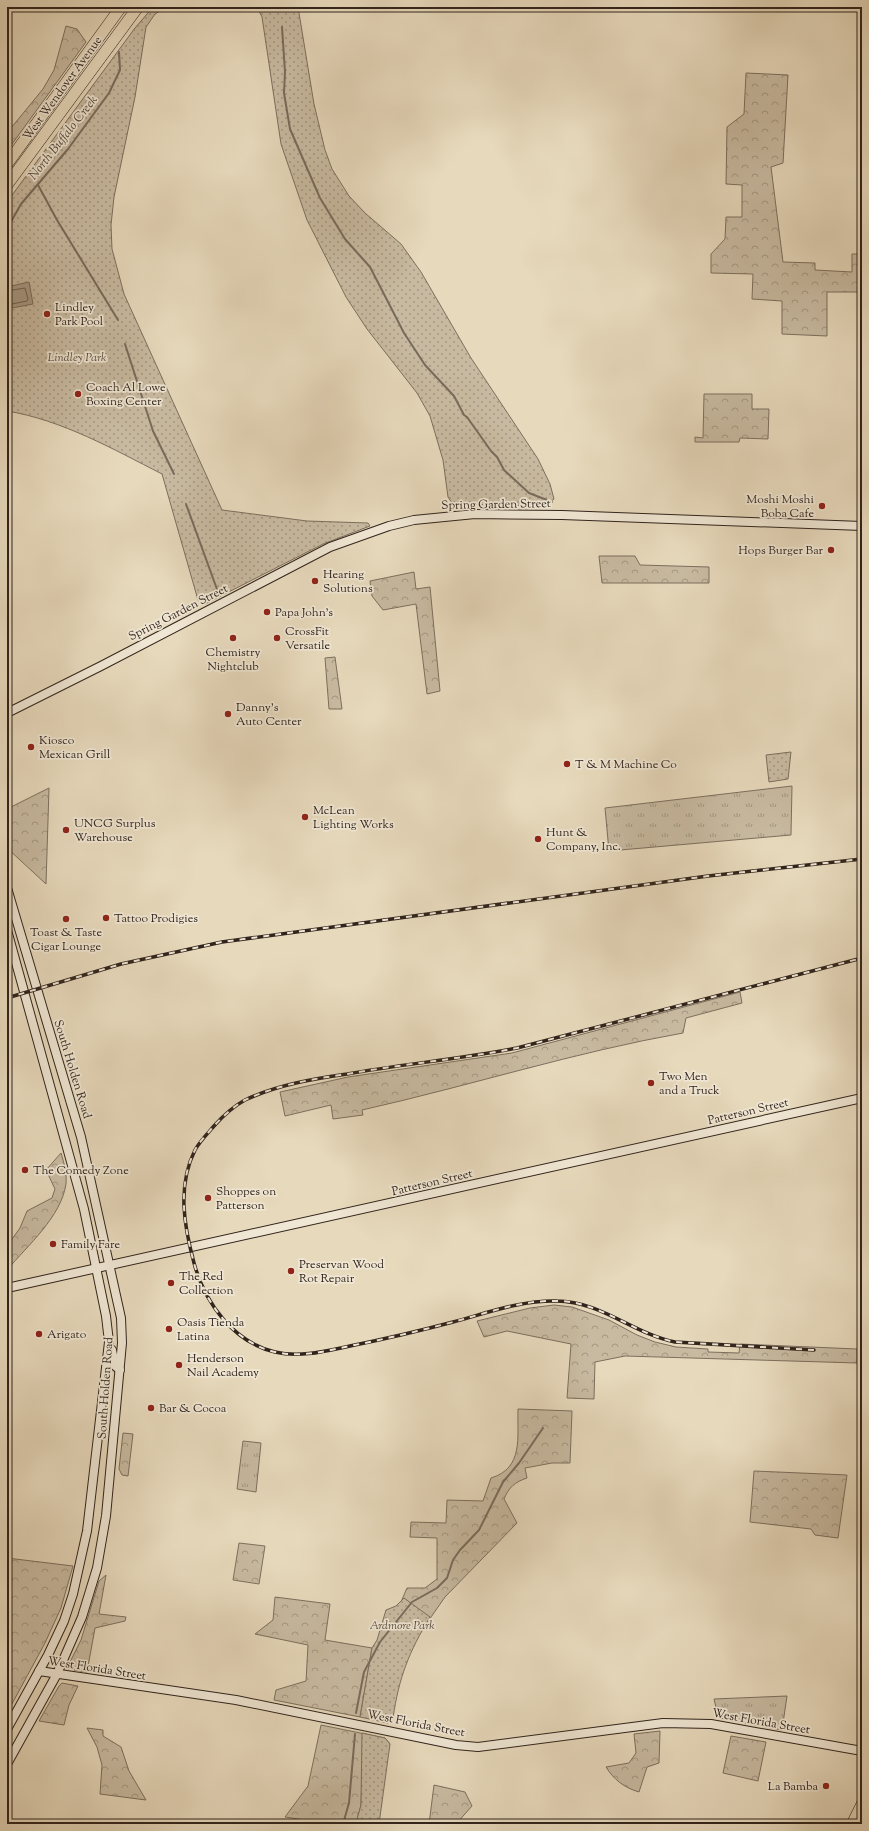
<svg xmlns="http://www.w3.org/2000/svg" width="869" height="1831" viewBox="0 0 869 1831" font-family="'Sorts Mill Goudy',serif">
	<style>
		.grass { fill: url(#grass-tufts); stroke: #7c6f5e }
		.forest { fill: url(#forest-crowns); stroke: #7c6f5e }
		.park { fill: url(#park-dots); stroke: #7c6f5e }
		.water { fill: #a99b86; stroke: #796b5c }
		.lines { fill: none; stroke-linecap: round; stroke-linejoin: round }
		.shore { stroke: #6d6051; stroke-width: 1 }
		.stream { stroke: #796b5c; stroke-width: 2 }
		.secondary-casing { stroke: #31241c; stroke-width: 10 }
		.primary-casing { stroke: #31241c; stroke-width: 10 }
		.highway-casing { stroke: #31241c; stroke-width: 12 }
		.secondary { stroke: #efe6d3; stroke-width: 8 }
		.primary { stroke: #e7d9bc; stroke-width: 9 }
		.highway { stroke: #e7d9bc; stroke-width: 11 }
		.rail-casing { stroke: #31241c; stroke-width: 3.5 }
		.rail { stroke: #efe6d3; stroke-width: 2; stroke-dasharray: 6; stroke-linecap: butt }
		.poi-dot { fill: #8f2418; stroke: #efe6d3; stroke-width: 1.5 }
		.labels { text-anchor: middle; stroke-width: 3.5; stroke-linejoin: round; paint-order: stroke }
		.street-label { font-size: 12px; fill: #31241c; stroke: #efe6d3 }
		.poi-label { font-size: 12px; fill: #31241c; stroke: #efe6d3; text-anchor: start }
		.park-label { font-size: 12px; font-style: italic; fill: #574a3d; stroke: #efe6d3 }
		.water-label { font-size: 13px; font-style: italic; fill: #55483c; stroke: #efe6d3 }
	</style>
	<defs>
		<pattern id="grass-tufts" width="24" height="20" patternUnits="userSpaceOnUse"><rect width="24" height="20" fill="#c8baa1"/><path d="M3 7l-1-3M5 7V3M7 7l1-3M15 17l-1-3M17 17v-4M19 17l1-3" fill="none" stroke="#a39782"/></pattern>
		<pattern id="forest-crowns" width="20" height="18" patternUnits="userSpaceOnUse"><rect width="20" height="18" fill="#c8baa1"/><path d="M2 6a3 3 0 1 1 6 0M12 15a3 3 0 1 1 6 0" fill="none" stroke="#a39782"/></pattern>
		<pattern id="park-dots" width="8" height="8" patternUnits="userSpaceOnUse"><rect width="8" height="8" fill="#c8baa1"/><path d="M2 2h.1M6 6h.1" fill="none" stroke="#a39782" stroke-width="1.8" stroke-linecap="round"/></pattern>
	</defs>
	<rect width="100%" height="100%" fill="#e7d9bc"/>
	<filter id="stains"><feTurbulence type="fractalNoise" baseFrequency=".005" numOctaves="4"/><feColorMatrix values="0 0 0 0 .2 0 0 0 0 .09 0 0 0 0 .02 0 0 0 .5 -.17"/></filter>
	<radialGradient id="worn" r=".72"><stop offset=".6" stop-color="#630" stop-opacity="0"/><stop offset="1" stop-color="#630" stop-opacity=".3"/></radialGradient>
	<g class="grass">
		<polygon points="792,786 791,835 609,851 605,808"/>
		<polygon points="243,1441 261,1443 256,1492 237,1489"/>
		<polygon points="787,1696 782,1730 720,1718 718,1716 714,1699"/>
	</g>
	<g class="forest">
		<polygon points="66,26 77,29 86,42 7,151 7,133 43,89 54,70"/>
		<polygon points="746,73 788,75 783,163 771,167 783,262 815,263 815,270 852,272 852,254 862,254 862,292 827,292 827,336 782,334 782,301 752,299 753,274 711,273 711,254 725,239 726,217 742,217 742,185 726,184 727,127 744,114"/>
		<polygon points="704,394 752,394 752,409 769,409 768,439 740,438 739,442 695,442 695,437 703,438"/>
		<polygon points="599,556 635,556 640,565 709,567 709,583 602,583"/>
		<polygon points="414,572 416,589 430,587 440,691 427,694 416,604 383,610 372,596 370,581"/>
		<polygon points="335,657 342,709 329,709 325,658"/>
		<polygon points="49,788 46,884 7,848 7,809"/>
		<path d="M740,992L742,1003L686,1018L683,1033C575,1052 469,1086 362,1110L363,1115L333,1119L331,1105L285,1116L280,1092L348,1077L512,1053Z"/>
		<path d="M61,1153C64,1163 67,1173 66,1184C61,1217 28,1245 7,1270V1246L20,1228L27,1211L52,1198L55,1189L46,1170Z"/>
		<polygon points="554,1305 572,1307 609,1320 637,1335 655,1342 676,1347 708,1349 708,1352 739,1353 740,1344 857,1349 857,1363 625,1356 595,1362 594,1399 567,1398 571,1344 507,1331 484,1337 477,1321 530,1308"/>
		<path d="M518,1409L572,1411L570,1463H552L525,1468L527,1478C515,1482 509,1487 504,1499L517,1523L445,1597L422,1630L401,1602L407,1588H425L437,1579V1538L410,1537L411,1522L446,1523L447,1500L483,1501L491,1478C524,1468 517,1437 518,1409Z"/>
		<polygon points="123,1433 133,1434 128,1476 122,1475 119,1469"/>
		<polygon points="754,1471 847,1475 838,1538 815,1535 811,1529 750,1522"/>
		<polygon points="239,1543 265,1546 259,1584 233,1580"/>
		<polygon points="7,1558 73,1566 61,1608 45,1643 7,1713"/>
		<polygon points="106,1575 99,1614 126,1617 125,1621 95,1628 87,1672 74,1670 70,1665 70,1662 81,1640 99,1581"/>
		<polygon points="275,1597 330,1604 325,1640 372,1648 360,1717 274,1700 276,1690 306,1681 308,1645 255,1634 273,1620"/>
		<polygon points="62,1683 78,1686 69,1705 64,1725 39,1721 59,1686"/>
		<polygon points="321,1725 385,1738 390,1744 362,1776 361,1805 356,1823 358,1824 305,1824 305,1820 285,1817 308,1786"/>
		<polygon points="87,1728 103,1730 103,1736 121,1747 129,1771 146,1800 100,1794 102,1765 97,1747"/>
		<path d="M660,1731L659,1763L647,1767L639,1792C625,1788 614,1780 606,1767L629,1763L636,1753L634,1734Z"/>
		<polygon points="731,1736 766,1742 758,1781 723,1773"/>
		<polygon points="434,1785 465,1792 472,1806 456,1824 429,1824"/>
	</g>
	<g class="park">
		<path d="M153,7H166L155,14L146,27L135,97L114,197L111,225L112,249L124,294L222,510L307,521L368,523L370,526L323,544L205,604L198,600L162,474C113,449 62,420 7,411V202L135,28Z"/>
		<polygon points="254,7 298,7 314,104 325,150 332,169 349,196 365,213 401,244 421,272 471,358 538,459 550,484 554,499 545,506 457,504 452,503 448,497 443,460 430,416 417,393 367,329 346,297 307,220 281,144 262,17 259,11"/>
		<polygon points="791,752 788,779 769,782 766,755"/>
		<path d="M404,1598L430,1617C409,1652 399,1677 393,1718L388,1723L360,1717L372,1648L377,1640L386,1610L396,1606Z"/>
		<polygon points="362,1733 385,1738 390,1744 379,1824 356,1823 361,1805"/>
	</g>
	<polygon class="water" points="29,282 33,304 7,309 7,287"/>
	<g class="lines">
		<polyline class="shore" points="7,291 25,288 28,299 27,301 7,305"/>
		<g class="stream">
			<polyline points="282,27 285,72 284,93 290,129 320,198 345,239 370,267 404,333 425,365 454,396 464,415 467,417 491,451 497,457 504,470 529,493 552,502"/>
			<polyline points="38,185 57,220 118,320"/>
			<polyline points="7,229 21,204 68,149 109,93 120,70 119,52"/>
			<polyline points="125,344 153,431 174,474"/>
			<polyline points="186,504 218,592"/>
			<polyline points="356,1713 364,1672 380,1642 412,1602 437,1588 447,1578 453,1560 460,1550 479,1530 503,1482 519,1463 543,1428"/>
			<polyline points="343,1824 349,1803 355,1734"/>
		</g>
		<defs>
			<g id="secondary">
				<polyline points="7,713 101,666 330,547 389,526 414,520 475,514 562,515 862,526"/>
				<polyline points="7,888 81,1137 121,1318 122,1343 106,1516 97,1568 82,1617 57,1674 7,1764"/>
				<polyline points="7,930 84,1209 106,1316 109,1342 87,1531 73,1594 64,1621 48,1655 7,1729"/>
				<polyline points="7,1288 862,1098"/>
				<polyline points="112,1350 115,1366 120,1370"/>
				<polyline points="39,1671 236,1700 456,1745 478,1747 663,1723 711,1724 862,1751"/>
			</g>
			<polyline id="primary" points="851,1824 862,1802"/>
			<g id="highway">
				<polyline points="7,164 121,7"/>
				<polyline points="7,185 138,7"/>
			</g>
		</defs>
		<use href="#secondary" class="secondary-casing"/>
		<use href="#primary" class="primary-casing"/>
		<use href="#highway" class="highway-casing"/>
		<use href="#secondary" class="secondary"/>
		<use href="#primary" class="primary"/>
		<use href="#highway" class="highway"/>
		<defs>
			<g id="rail">
				<polyline points="7,998 121,964 222,942 708,876 862,859"/>
				<path d="M814,1350L675,1342C634,1334 600,1301 557,1301C521,1300 487,1313 453,1322C419,1331 385,1339 350,1346C326,1351 300,1358 275,1352C233,1342 205,1303 194,1263C184,1226 177,1186 195,1150C200,1141 208,1133 214,1126C222,1117 234,1106 245,1100C277,1085 312,1079 347,1074C403,1064 461,1059 517,1048L862,958"/>
			</g>
		</defs>
		<use href="#rail" class="rail-casing"/>
		<use href="#rail" class="rail"/>
	</g>
	<g class="poi-dot">
		<circle cx="47" cy="314" r="4"/>
		<circle cx="78" cy="394" r="4"/>
		<circle cx="822" cy="506" r="4"/>
		<circle cx="831" cy="550" r="4"/>
		<circle cx="315" cy="581" r="4"/>
		<circle cx="267" cy="612" r="4"/>
		<circle cx="233" cy="638" r="4"/>
		<circle cx="277" cy="638" r="4"/>
		<circle cx="228" cy="714" r="4"/>
		<circle cx="31" cy="747" r="4"/>
		<circle cx="567" cy="764" r="4"/>
		<circle cx="305" cy="817" r="4"/>
		<circle cx="66" cy="830" r="4"/>
		<circle cx="538" cy="839" r="4"/>
		<circle cx="106" cy="918" r="4"/>
		<circle cx="66" cy="919" r="4"/>
		<circle cx="651" cy="1083" r="4"/>
		<circle cx="25" cy="1170" r="4"/>
		<circle cx="208" cy="1198" r="4"/>
		<circle cx="53" cy="1244" r="4"/>
		<circle cx="291" cy="1271" r="4"/>
		<circle cx="171" cy="1283" r="4"/>
		<circle cx="169" cy="1329" r="4"/>
		<circle cx="39" cy="1334" r="4"/>
		<circle cx="179" cy="1365" r="4"/>
		<circle cx="151" cy="1408" r="4"/>
		<circle cx="826" cy="1786" r="4"/>
	</g>
	<g class="labels">
		<g class="street-label">
			<text transform="translate(62 88) rotate(-54)" y="4">West Wendover Avenue</text>
			<text transform="translate(496 504) rotate(-1)" y="4">Spring Garden Street</text>
			<text transform="translate(178 612) rotate(-27)" y="4">Spring Garden Street</text>
			<text transform="translate(73 1069) rotate(73)" y="4">South Holden Road</text>
			<text transform="translate(748 1111) rotate(-13)" y="4">Patterson Street</text>
			<text transform="translate(432 1182) rotate(-13)" y="4">Patterson Street</text>
			<text transform="translate(105 1388) rotate(-86)" y="4">South Holden Road</text>
			<text transform="translate(97 1668) rotate(9)" y="4">West Florida Street</text>
			<text transform="translate(761 1721) rotate(10)" y="4">West Florida Street</text>
			<text transform="translate(416 1723) rotate(11)" y="4">West Florida Street</text>
		</g>
		<g class="poi-label">
			<text x="55" y="311">Lindley<tspan x="55" dy="14">Park Pool</tspan></text>
			<text x="86" y="391">Coach Al Lowe<tspan x="86" dy="14">Boxing Center</tspan></text>
			<text x="814" y="503" text-anchor="end">Moshi Moshi<tspan x="814" dy="14">Boba Cafe</tspan></text>
			<text x="823" y="554" text-anchor="end">Hops Burger Bar</text>
			<text x="323" y="578">Hearing<tspan x="323" dy="14">Solutions</tspan></text>
			<text x="275" y="616">Papa John's</text>
			<text x="285" y="635">CrossFit<tspan x="285" dy="14">Versatile</tspan></text>
			<text x="233" y="656" text-anchor="middle">Chemistry<tspan x="233" dy="14">Nightclub</tspan></text>
			<text x="236" y="711">Danny's<tspan x="236" dy="14">Auto Center</tspan></text>
			<text x="39" y="744">Kiosco<tspan x="39" dy="14">Mexican Grill</tspan></text>
			<text x="575" y="768">T &amp; M Machine Co</text>
			<text x="313" y="814">McLean<tspan x="313" dy="14">Lighting Works</tspan></text>
			<text x="74" y="827">UNCG Surplus<tspan x="74" dy="14">Warehouse</tspan></text>
			<text x="546" y="836">Hunt &amp;<tspan x="546" dy="14">Company, Inc.</tspan></text>
			<text x="114" y="922">Tattoo Prodigies</text>
			<text x="66" y="936" text-anchor="middle">Toast &amp; Taste<tspan x="66" dy="14">Cigar Lounge</tspan></text>
			<text x="659" y="1080">Two Men<tspan x="659" dy="14">and a Truck</tspan></text>
			<text x="33" y="1174">The Comedy Zone</text>
			<text x="216" y="1195">Shoppes on<tspan x="216" dy="14">Patterson</tspan></text>
			<text x="61" y="1248">Family Fare</text>
			<text x="299" y="1268">Preservan Wood<tspan x="299" dy="14">Rot Repair</tspan></text>
			<text x="179" y="1280">The Red<tspan x="179" dy="14">Collection</tspan></text>
			<text x="177" y="1326">Oasis Tienda<tspan x="177" dy="14">Latina</tspan></text>
			<text x="47" y="1338">Arigato</text>
			<text x="187" y="1362">Henderson<tspan x="187" dy="14">Nail Academy</tspan></text>
			<text x="159" y="1412">Bar &amp; Cocoa</text>
			<text x="818" y="1790" text-anchor="end">La Bamba</text>
		</g>
		<g class="park-label">
			<text x="77" y="361">Lindley Park</text>
			<text x="402" y="1629">Ardmore Park</text>
		</g>
		<g class="water-label">
			<text transform="translate(62 137) rotate(-52)" y="5">North Buffalo Creek</text>
		</g>
	</g>
	<rect width="869" height="1831" fill="none" stroke="#e7d9bc" stroke-width="24"/>
	<rect x="8" y="8" width="853" height="1815" fill="none" stroke="#31241c" stroke-width="2"/>
	<rect x="12" y="12" width="845" height="1807" fill="none" stroke="#31241c"/>
	<rect width="100%" height="100%" filter="url(#stains)"/>
	<rect width="100%" height="100%" fill="url(#worn)"/>
</svg>
